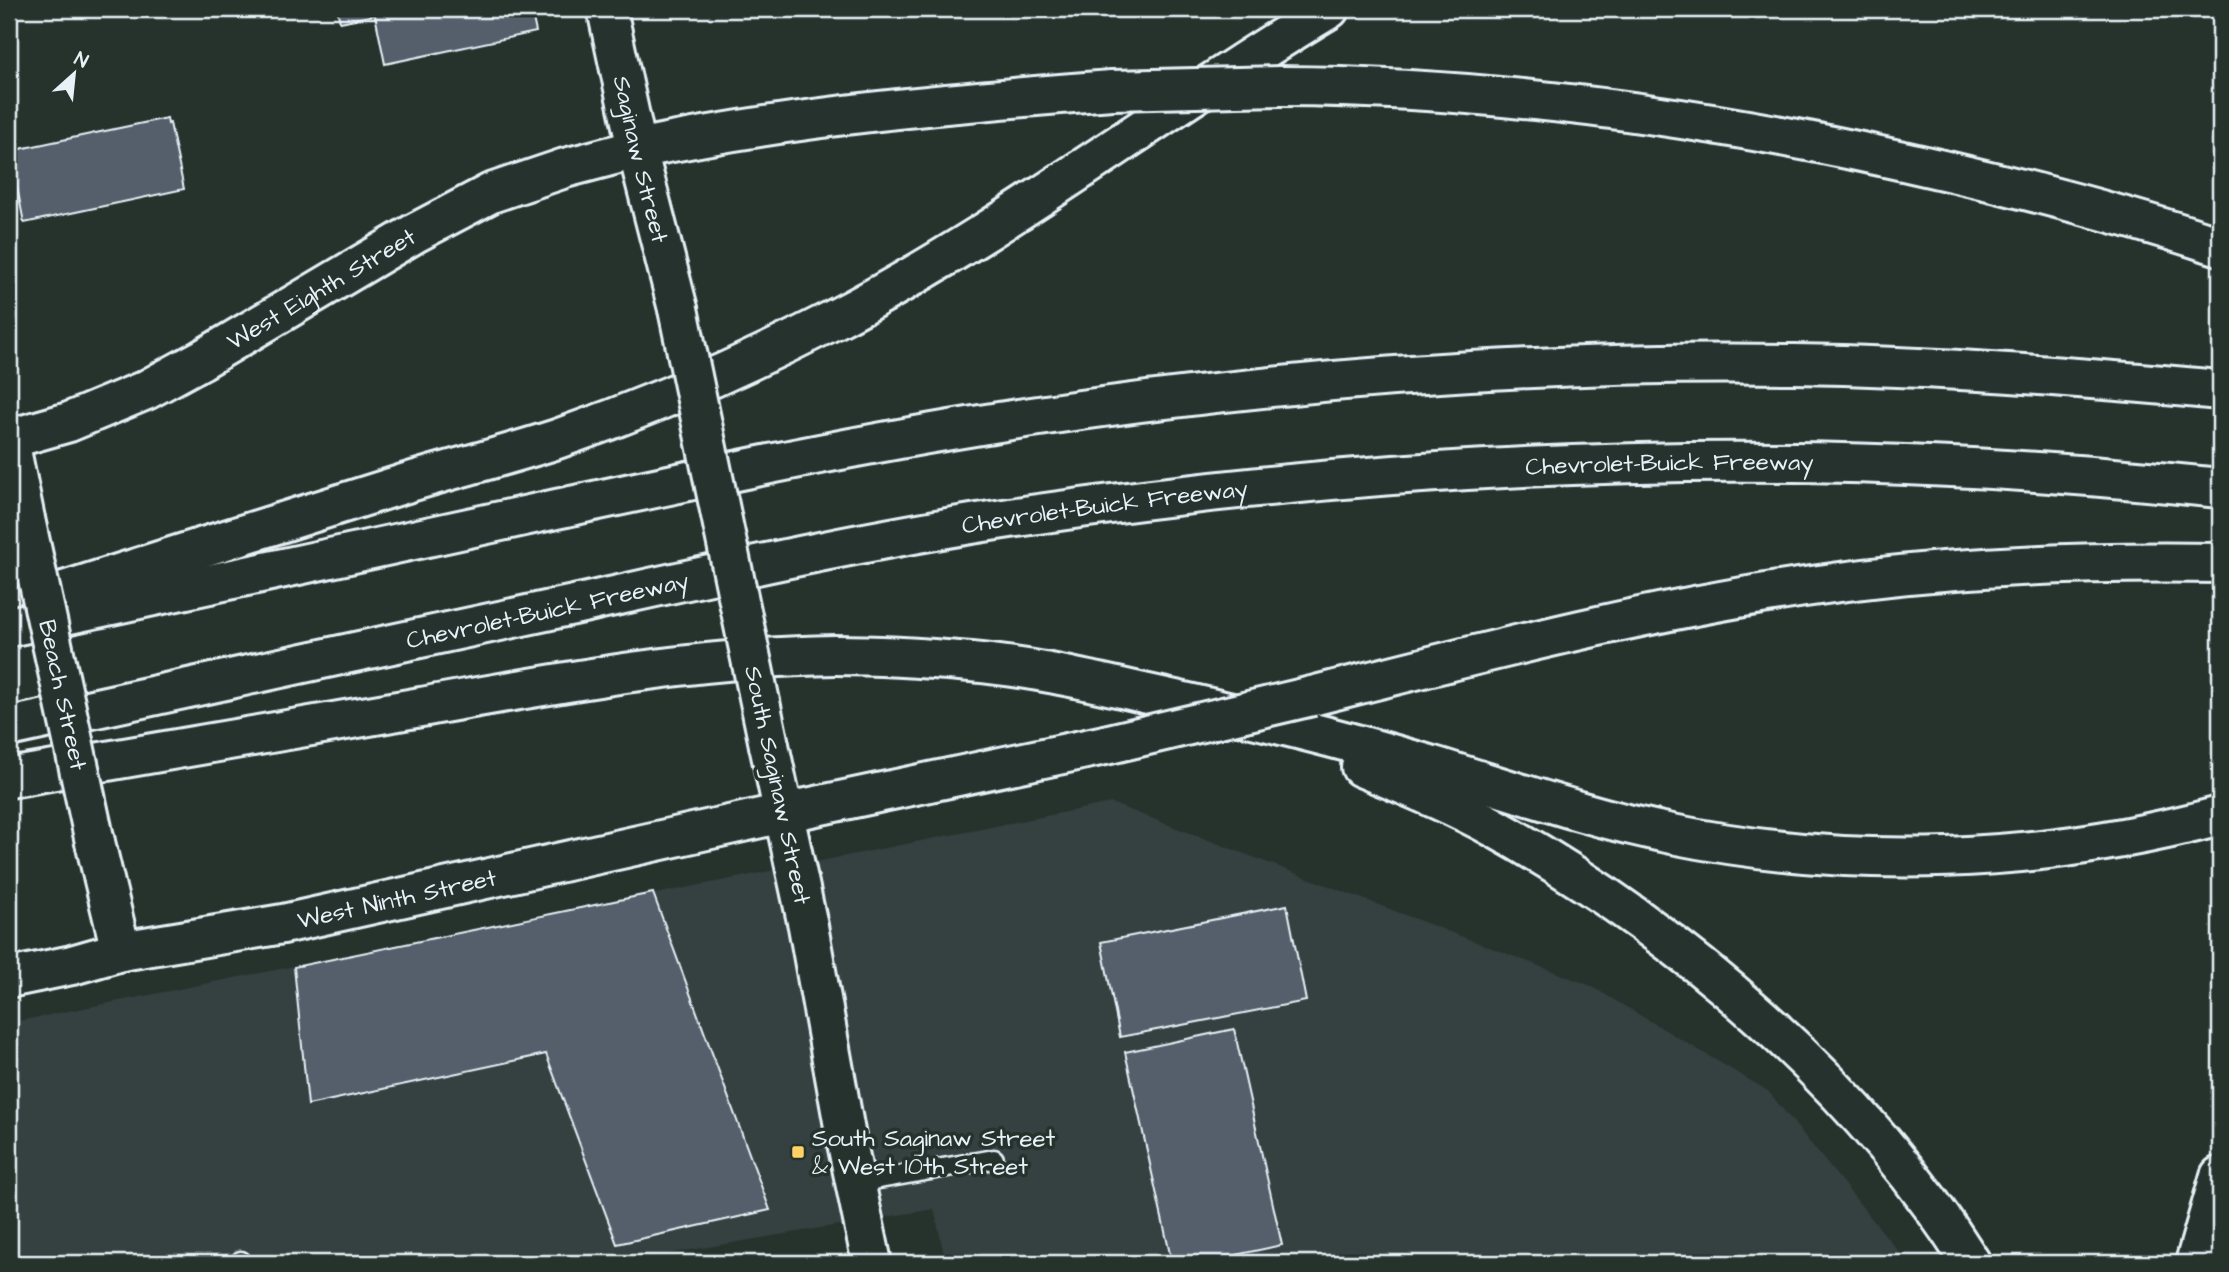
<svg xmlns="http://www.w3.org/2000/svg" width="2229" height="1272" viewBox="0 0 2229 1272" font-family="'Architects Daughter',sans-serif">
	<style>
		.built { fill: #344040 }
		.building { fill: #545f6c; stroke: #e8f1f8; stroke-width: 2 }
		.lines { fill: none; stroke-linecap: round; stroke-linejoin: round }
		.service-casing { stroke: #e8f1f8; stroke-width: 23 }
		.tertiary-casing { stroke: #e8f1f8; stroke-width: 44 }
		.secondary-casing { stroke: #e8f1f8; stroke-width: 44 }
		.motorway-casing { stroke: #e8f1f8; stroke-width: 44 }
		.service { stroke: #26332d; stroke-width: 18 }
		.tertiary { stroke: #26332d; stroke-width: 38 }
		.secondary { stroke: #26332d; stroke-width: 38 }
		.motorway { stroke: #26332d; stroke-width: 38 }
		.tertiary-bridge-casing { stroke: #e8f1f8; stroke-width: 44; stroke-linecap: butt }
		.secondary-bridge-casing { stroke: #e8f1f8; stroke-width: 44; stroke-linecap: butt }
		.motorway-bridge-casing { stroke: #e8f1f8; stroke-width: 44; stroke-linecap: butt }
		.tertiary-bridge { stroke: #26332d; stroke-width: 38 }
		.secondary-bridge { stroke: #26332d; stroke-width: 38 }
		.motorway-bridge { stroke: #26332d; stroke-width: 38 }
		.poi-dot { fill: #ffd166; stroke: #26332d; stroke-width: 2.5 }
		.labels { text-anchor: middle; stroke-width: 7; stroke-linejoin: round; paint-order: stroke }
		.street-label { font-size: 24px; fill: #e8f1f8; stroke: #26332d }
		.poi-label { font-size: 24px; fill: #e8f1f8; stroke: #26332d; text-anchor: start }
	</style>
	<rect width="100%" height="100%" fill="#26332d"/>
	<filter id="ink" filterUnits="userSpaceOnUse"><feTurbulence type="fractalNoise" baseFrequency=".0143" numOctaves="2"/><feDisplacementMap in="SourceGraphic" scale="14" xChannelSelector="R" yChannelSelector="G"/><feConvolveMatrix kernelMatrix="1 2 1 2 8 2 1 2 1" color-interpolation-filters="sRGB"/></filter>
	<g filter="url(#ink)">
		<polygon class="built" points="1111,803 1589,985 1768,1091 1908,1263 946,1263 934,1209 612,1263 9,1263 9,1023"/>
		<g class="building">
			<polygon points="337,9 531,9 536,32 385,64 375,15 340,22"/>
			<polygon points="167,118 168,124 170,123 184,189 24,223 10,151"/>
			<polygon points="653,893 770,1210 617,1244 546,1054 308,1105 294,967"/>
			<polygon points="1287,905 1306,1001 1120,1037 1101,942"/>
			<polygon points="1234,1029 1282,1245 1198,1263 1172,1263 1125,1052"/>
		</g>
		<g class="lines">
			<defs>
				<g id="service">
					<polyline points="856,1183 994,1159"/>
					<polyline points="241,1261 242,1263"/>
				</g>
				<g id="tertiary">
					<polyline points="9,440 25,519"/>
					<polyline points="95,842 121,951"/>
				</g>
				<g id="secondary">
					<path id="s1" d="M607,9L637,149L678,309"/>
					<path id="s2" d="M9,439L69,422L146,390L201,360L415,233L491,193L565,168L637,149"/>
					<polyline points="769,745 808,926 847,1143 872,1263"/>
					<path id="s3" d="M9,978L72,965L121,951L283,924L783,813"/>
				</g>
				<g id="motorway">
					<path d="M1280,86C1474,87 1666,111 1857,151C1980,177 2101,207 2220,246"/>
					<path d="M637,149C794,116 952,102 1112,90"/>
					<path d="M45,597C163,560 281,522 400,485C452,469 505,456 557,439C652,406 744,366 833,320C1007,230 1161,109 1329,9"/>
					<path d="M9,627C188,589 368,550 547,511C697,479 847,446 999,422C1261,381 1529,360 1794,364C1937,366 2078,377 2220,390"/>
					<path d="M1312,696C1486,652 1661,606 1840,582C1966,565 2093,561 2220,563"/>
					<path id="s4" d="M9,727C196,686 382,646 569,606C715,574 862,540 1010,518C1321,472 1637,451 1951,467C2041,471 2131,479 2220,488"/>
					<path d="M1361,767C1406,786 1452,804 1495,828C1680,932 1858,1083 1971,1263"/>
					<path d="M9,778C146,754 283,731 421,707C557,683 696,657 835,655C880,655 926,658 971,662C1031,667 1090,681 1148,694C1244,715 1339,738 1433,766C1512,790 1591,818 1672,834C1854,871 2041,864 2220,816"/>
					<polyline points="783,813 1105,745"/>
					<polyline points="2195,1263 2220,1176"/>
				</g>
			</defs>
			<use href="#service" class="service-casing"/>
			<use href="#tertiary" class="tertiary-casing"/>
			<use href="#secondary" class="secondary-casing"/>
			<use href="#motorway" class="motorway-casing"/>
			<use href="#service" class="service"/>
			<use href="#tertiary" class="tertiary"/>
			<use href="#secondary" class="secondary"/>
			<use href="#motorway" class="motorway"/>
			<defs>
				<g id="tertiary-bridge">
					<path id="s5" d="M25,519L95,842"/>
				</g>
				<polyline id="secondary-bridge" points="678,309 769,745"/>
				<g id="motorway-bridge">
					<polyline points="1112,90 1280,86"/>
					<polyline points="1105,745 1312,696"/>
				</g>
			</defs>
			<use href="#tertiary-bridge" class="tertiary-bridge-casing"/>
			<use href="#secondary-bridge" class="secondary-bridge-casing"/>
			<use href="#motorway-bridge" class="motorway-bridge-casing"/>
			<use href="#tertiary-bridge" class="tertiary-bridge"/>
			<use href="#secondary-bridge" class="secondary-bridge"/>
			<use href="#motorway-bridge" class="motorway-bridge"/>
		</g>
	</g>
	<rect class="poi-dot" x="791" y="1145" width="14" height="14" rx="3.5"/>
	<g class="labels">
		<g class="street-label">
			<text dy="8" stroke="none"><textPath href="#s1" startOffset="154">Saginaw Street</textPath></text>
			<text dy="8" stroke="none"><textPath href="#s2" startOffset="348">West Eighth Street</textPath></text>
			<text dy="8" stroke="none"><textPath href="#s4" startOffset="1685">Chevrolet-Buick Freeway</textPath></text>
			<text dy="8" stroke="none"><textPath href="#s4" startOffset="1118">Chevrolet-Buick Freeway</textPath></text>
			<text dy="8" stroke="none"><textPath href="#s4" startOffset="551">Chevrolet-Buick Freeway</textPath></text>
			<text dy="8" stroke="none"><textPath href="#s5" startOffset="180">Beach Street</textPath></text>
			<text transform="translate(778 785) rotate(78)" y="8">South Saginaw Street</text>
			<text dy="8" stroke="none"><textPath href="#s3" startOffset="396">West Ninth Street</textPath></text>
		</g>
		<g class="poi-label">
			<text x="812" y="1146">South Saginaw Street<tspan x="812" dy="28">&amp; West 10th Street</tspan></text>
		</g>
	</g>
	<rect width="2229" height="1272" fill="none" stroke="#26332d" stroke-width="35"/>
	<rect x="18" y="18" width="2194" height="1237" fill="none" stroke="#e8f1f8" stroke-width="2.5" filter="url(#ink)"/>
	<g transform="translate(74 74) rotate(27)" stroke="#26332d" stroke-width="5" paint-order="stroke">
	<path d="M0-5L12 26L0 18L-12 26Z" fill="#e8f1f8"/>
	<text y="-10" font-size="19" font-weight="bold" text-anchor="middle" fill="#e8f1f8">N</text>
	</g>
</svg>
